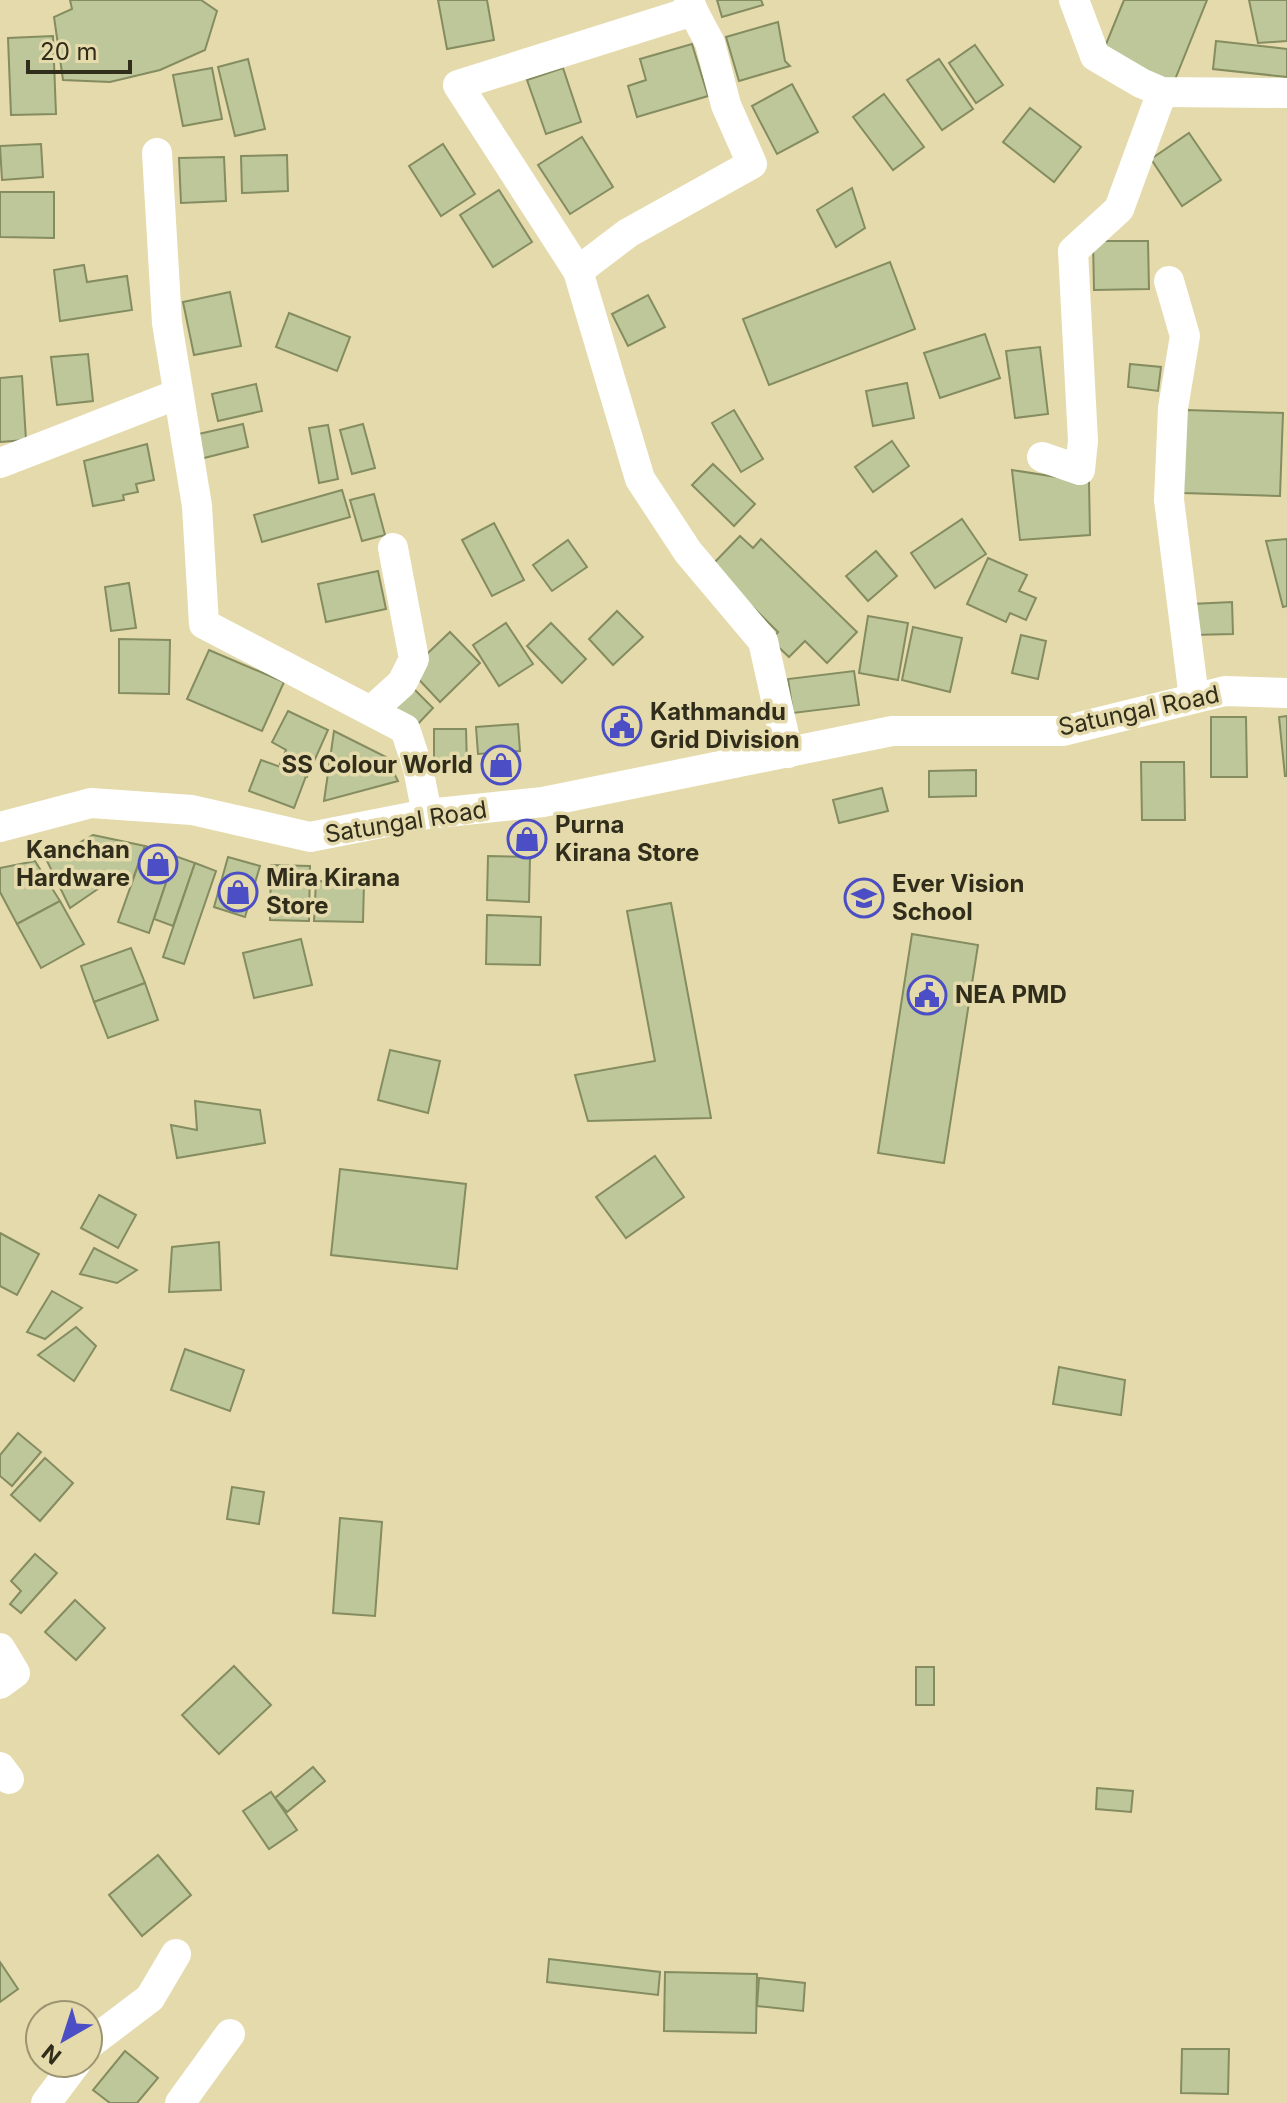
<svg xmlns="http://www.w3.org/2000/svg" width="1287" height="2103" viewBox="0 0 1287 2103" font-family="Inter,sans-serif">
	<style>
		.building { fill: #bec799; stroke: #848c60; stroke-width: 2 }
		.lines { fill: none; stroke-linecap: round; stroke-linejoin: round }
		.street { stroke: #fff; stroke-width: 30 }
		.labels { text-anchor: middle; stroke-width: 7; stroke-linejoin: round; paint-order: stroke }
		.street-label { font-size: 24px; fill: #312d1b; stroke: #e5daab }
		.poi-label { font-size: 24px; font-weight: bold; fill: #312d1b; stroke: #e5daab; text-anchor: start }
	</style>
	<rect width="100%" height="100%" fill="#e5daab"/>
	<g class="building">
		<polygon points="70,0 201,0 217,11 205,50 160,70 110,82 63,80 54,17 72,9"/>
		<polygon points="438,0 487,0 494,40 447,49"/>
		<polygon points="717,0 761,0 763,5 722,17"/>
		<polygon points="1124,0 1207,0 1174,82 1102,54"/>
		<polygon points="1249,0 1287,0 1287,41 1258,43"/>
		<polygon points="778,22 785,61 790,66 739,81 726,37"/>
		<polygon points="53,36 56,114 11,115 8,38"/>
		<polygon points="1216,41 1287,49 1287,77 1213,69"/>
		<polygon points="692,44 708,96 637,117 628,86 646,80 640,59"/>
		<polygon points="975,45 1003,85 976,103 949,63"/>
		<polygon points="248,59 265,129 235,136 218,67"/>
		<polygon points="939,59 973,109 942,130 907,80"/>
		<polygon points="212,68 222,119 183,126 173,75"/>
		<polygon points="563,68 581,122 546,134 527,80"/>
		<polygon points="792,84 818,132 777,154 752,106"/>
		<polygon points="884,94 924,147 893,170 853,117"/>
		<polygon points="1030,108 1081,147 1054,182 1003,142"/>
		<polygon points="1189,133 1221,180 1182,206 1151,159"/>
		<polygon points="582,137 613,187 570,214 538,165"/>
		<polygon points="41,144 43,177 2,180 0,146"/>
		<polygon points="443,144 475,194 441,216 409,166"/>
		<polygon points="287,155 288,191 242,193 241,156"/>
		<polygon points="224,157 226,201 181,203 179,158"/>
		<polygon points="852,188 865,228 836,247 817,210"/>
		<polygon points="499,190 532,242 493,267 460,215"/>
		<polygon points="0,192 54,192 54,238 0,237"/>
		<polygon points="1093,241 1148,241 1149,289 1094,290"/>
		<polygon points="890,262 915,329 769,385 743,319"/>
		<polygon points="84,265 87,282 127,276 132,310 60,321 54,270"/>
		<polygon points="230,292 241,346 194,355 183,302"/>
		<polygon points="648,295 665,327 628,346 612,314"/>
		<polygon points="289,313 350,337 337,371 276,347"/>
		<polygon points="985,334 1000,378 940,398 924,353"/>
		<polygon points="1040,347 1048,414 1015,418 1006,351"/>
		<polygon points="88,354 93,401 57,405 51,357"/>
		<polygon points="1130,364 1161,367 1158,391 1128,387"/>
		<polygon points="22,376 26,440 0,442 0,378"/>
		<polygon points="907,383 914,418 873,426 866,391"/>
		<polygon points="256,384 262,411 218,421 212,394"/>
		<polygon points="734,410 763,459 741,472 712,423"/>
		<polygon points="1186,410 1283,413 1280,496 1183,493"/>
		<polygon points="243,424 248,447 200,459 194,435"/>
		<polygon points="363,424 375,468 352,474 340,430"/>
		<polygon points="328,425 338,479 319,483 309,428"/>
		<polygon points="892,441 909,466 873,492 855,467"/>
		<polygon points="147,444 154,480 136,484 138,492 123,495 124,500 93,506 84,461"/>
		<polygon points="713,464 755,504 734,526 692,485"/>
		<polygon points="1012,470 1089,482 1090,535 1020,540"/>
		<polygon points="342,490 350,517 262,542 254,515"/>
		<polygon points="374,494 385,535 362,541 350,500"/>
		<polygon points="962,519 986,554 935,588 911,553"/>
		<polygon points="494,523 524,580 492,596 462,540"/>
		<polygon points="740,536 753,548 761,539 857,632 827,663 805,641 789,657 771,640 778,632 711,566"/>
		<polygon points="1287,539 1287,606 1283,607 1266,541"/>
		<polygon points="568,540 587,567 552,591 533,565"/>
		<polygon points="876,551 897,576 868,601 846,576"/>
		<polygon points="988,558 1027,575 1019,591 1036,598 1026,620 1010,613 1006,622 967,604"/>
		<polygon points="378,571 386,609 326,622 318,584"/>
		<polygon points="129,583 136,628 111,631 105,587"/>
		<polygon points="1232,602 1233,634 1192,635 1191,604"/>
		<polygon points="617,611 643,637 613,665 589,639"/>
		<polygon points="868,616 908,623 898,680 859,673"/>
		<polygon points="506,623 533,664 499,686 473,645"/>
		<polygon points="551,623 586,659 562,683 527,646"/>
		<polygon points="913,627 962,638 950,692 902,680"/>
		<polygon points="450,632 480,663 440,702 410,670"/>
		<polygon points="1021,635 1046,641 1038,679 1012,673"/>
		<polygon points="119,639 170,640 169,694 119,693"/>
		<polygon points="209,650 284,682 262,731 187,699"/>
		<polygon points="854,671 859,705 793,713 788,679"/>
		<polygon points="409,684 433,708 415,727 391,703"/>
		<polygon points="288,711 328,730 307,777 280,764 286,750 272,742"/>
		<polygon points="1287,716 1287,776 1285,776 1279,717"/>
		<polygon points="1211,717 1246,717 1247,777 1211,777"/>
		<polygon points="518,724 520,751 478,754 476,727"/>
		<polygon points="434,729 466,729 467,766 434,766"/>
		<polygon points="334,731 386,757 398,781 324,801"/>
		<polygon points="261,760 306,776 294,808 249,791"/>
		<polygon points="1141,762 1184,762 1185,820 1142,820"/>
		<polygon points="976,770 976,796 929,797 929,771"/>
		<polygon points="882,788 888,811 839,823 833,800"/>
		<polygon points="93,835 145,846 132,881 114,878 70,908 47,861"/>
		<polygon points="145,846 175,856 149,933 118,922"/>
		<polygon points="175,856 195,863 173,926 154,919"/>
		<polygon points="488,856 530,857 529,902 487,900"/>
		<polygon points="228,857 260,866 245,917 214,907"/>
		<polygon points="35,861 60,901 17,924 0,892 0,868"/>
		<polygon points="195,863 216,871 184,964 163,957"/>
		<polygon points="271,865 310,866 309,921 270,920"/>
		<polygon points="316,881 364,882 363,922 314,921"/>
		<polygon points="60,901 84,944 41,968 17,924"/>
		<polygon points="671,903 711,1118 588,1121 575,1075 655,1061 627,911"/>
		<polygon points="487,915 541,917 540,965 486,964"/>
		<polygon points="912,934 978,945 944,1163 878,1153"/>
		<polygon points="301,939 312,985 254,998 243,953"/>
		<polygon points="131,948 145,983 94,1002 81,966"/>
		<polygon points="145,983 158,1020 108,1038 94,1002"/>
		<polygon points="390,1050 440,1061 428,1113 378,1100"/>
		<polygon points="195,1101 260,1110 265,1143 177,1158 171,1125 197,1130"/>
		<polygon points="655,1156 684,1197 626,1238 596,1197"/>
		<polygon points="340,1169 466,1184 457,1269 331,1255"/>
		<polygon points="99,1195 136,1215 118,1248 81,1228"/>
		<polygon points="0,1233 39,1254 17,1295 0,1286"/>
		<polygon points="219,1242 221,1290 169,1292 172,1247"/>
		<polygon points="94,1248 137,1270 117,1283 80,1274"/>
		<polygon points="52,1291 82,1308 45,1339 27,1332"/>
		<polygon points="76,1327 96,1346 74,1381 38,1355"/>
		<polygon points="185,1349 244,1370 230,1411 171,1390"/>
		<polygon points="1059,1367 1125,1380 1121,1415 1053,1404"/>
		<polygon points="18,1433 41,1452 12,1486 0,1476 0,1455"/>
		<polygon points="45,1458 73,1483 40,1521 11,1495"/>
		<polygon points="232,1487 264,1492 259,1524 227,1519"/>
		<polygon points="340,1518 382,1522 375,1616 333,1613"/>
		<polygon points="35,1554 57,1573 21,1613 10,1604 21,1591 11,1581"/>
		<polygon points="75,1600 105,1628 76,1660 45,1632"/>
		<polygon points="234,1666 271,1705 219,1754 182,1715"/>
		<rect x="916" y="1667" width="18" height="38"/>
		<polygon points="313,1767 325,1781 287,1812 275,1798"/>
		<polygon points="1097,1788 1133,1791 1131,1812 1096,1809"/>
		<polygon points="271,1792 297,1830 269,1849 243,1811"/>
		<polygon points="158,1855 191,1895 142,1936 109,1895"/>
		<polygon points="549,1959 660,1972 658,1995 547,1982"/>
		<polygon points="0,1962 18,1989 0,2002"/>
		<polygon points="665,1972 757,1974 756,2033 664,2031"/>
		<polygon points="759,1978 805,1983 803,2011 757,2006"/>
		<polygon points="1182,2049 1229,2049 1228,2094 1181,2093"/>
		<polygon points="125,2051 158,2078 137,2103 110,2103 93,2090"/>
	</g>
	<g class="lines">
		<g class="street">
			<polyline points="689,0 693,11 458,85 578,271 640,479 688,552 763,641 788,753"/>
			<polyline points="1074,0 1095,56 1141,83 1162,92 1287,93"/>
			<polyline points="157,153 167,323 197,506 204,624 405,729 418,768 427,814"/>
			<polyline points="578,271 628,233 752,164 726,105 710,43 693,11"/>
			<polyline points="1169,281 1185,336 1173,408 1169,500 1194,698"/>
			<polyline points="1042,457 1080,470 1083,441 1073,251 1119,209 1162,92"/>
			<polyline points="0,463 178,394"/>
			<polyline points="371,711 402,683 414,659 393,548"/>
			<polyline points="0,827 91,803 192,810 310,837 427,814 543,802 892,731 1063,731 1225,691 1287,693"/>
			<polyline points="0,1648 15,1673 0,1684"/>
			<polyline points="0,1767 9,1779"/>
			<polyline points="88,2045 150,1998 176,1954"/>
			<polyline points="46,2103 76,2063"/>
			<polyline points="180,2103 230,2034"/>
		</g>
	</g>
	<defs>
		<symbol id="civic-ring" viewBox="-11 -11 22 22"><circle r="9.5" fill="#e5daab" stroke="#4b4ec4" stroke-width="1.5"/><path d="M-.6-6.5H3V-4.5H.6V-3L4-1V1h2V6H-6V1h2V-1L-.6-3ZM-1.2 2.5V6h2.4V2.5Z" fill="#4b4ec4"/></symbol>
		<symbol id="shop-ring" viewBox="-11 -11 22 22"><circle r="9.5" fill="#e5daab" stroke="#4b4ec4" stroke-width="1.5"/><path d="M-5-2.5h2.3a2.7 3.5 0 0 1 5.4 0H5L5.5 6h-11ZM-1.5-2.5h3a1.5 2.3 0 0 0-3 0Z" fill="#4b4ec4"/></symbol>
		<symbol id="school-ring" viewBox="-11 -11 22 22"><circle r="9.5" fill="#e5daab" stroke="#4b4ec4" stroke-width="1.5"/><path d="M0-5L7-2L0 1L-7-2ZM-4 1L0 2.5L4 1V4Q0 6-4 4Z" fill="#4b4ec4"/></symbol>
	</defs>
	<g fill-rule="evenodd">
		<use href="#civic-ring" x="600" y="704" width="44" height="44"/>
		<use href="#shop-ring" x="479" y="743" width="44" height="44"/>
		<use href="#shop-ring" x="505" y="817" width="44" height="44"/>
		<use href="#shop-ring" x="136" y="842" width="44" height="44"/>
		<use href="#shop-ring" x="216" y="870" width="44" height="44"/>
		<use href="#school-ring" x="842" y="876" width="44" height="44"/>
		<use href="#civic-ring" x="905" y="973" width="44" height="44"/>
	</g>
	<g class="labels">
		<g class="street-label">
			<text transform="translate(1139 711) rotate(-12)" y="8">Satungal Road</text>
			<text transform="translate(406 822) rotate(-9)" y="8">Satungal Road</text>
		</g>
		<g class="poi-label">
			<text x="650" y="720">Kathmandu<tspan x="650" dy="28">Grid Division</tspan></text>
			<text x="473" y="773" text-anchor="end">SS Colour World</text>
			<text x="555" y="833">Purna<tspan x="555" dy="28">Kirana Store</tspan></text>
			<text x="130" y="858" text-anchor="end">Kanchan<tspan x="130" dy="28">Hardware</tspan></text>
			<text x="266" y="886">Mira Kirana<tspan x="266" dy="28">Store</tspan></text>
			<text x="892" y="892">Ever Vision<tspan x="892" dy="28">School</tspan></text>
			<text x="955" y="1003">NEA PMD</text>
		</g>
	</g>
	<g transform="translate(64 2039) rotate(219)"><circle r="38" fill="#e5daab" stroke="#9d9571" stroke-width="2"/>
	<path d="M0-6L14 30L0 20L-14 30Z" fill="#4b4ec4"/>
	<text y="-12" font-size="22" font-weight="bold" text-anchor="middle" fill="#312d1b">N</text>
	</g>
	<path d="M28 60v12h102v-12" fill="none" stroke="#312d1b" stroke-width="4"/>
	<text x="40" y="60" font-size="24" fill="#312d1b" stroke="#e5daab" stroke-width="6" paint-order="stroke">20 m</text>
</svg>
